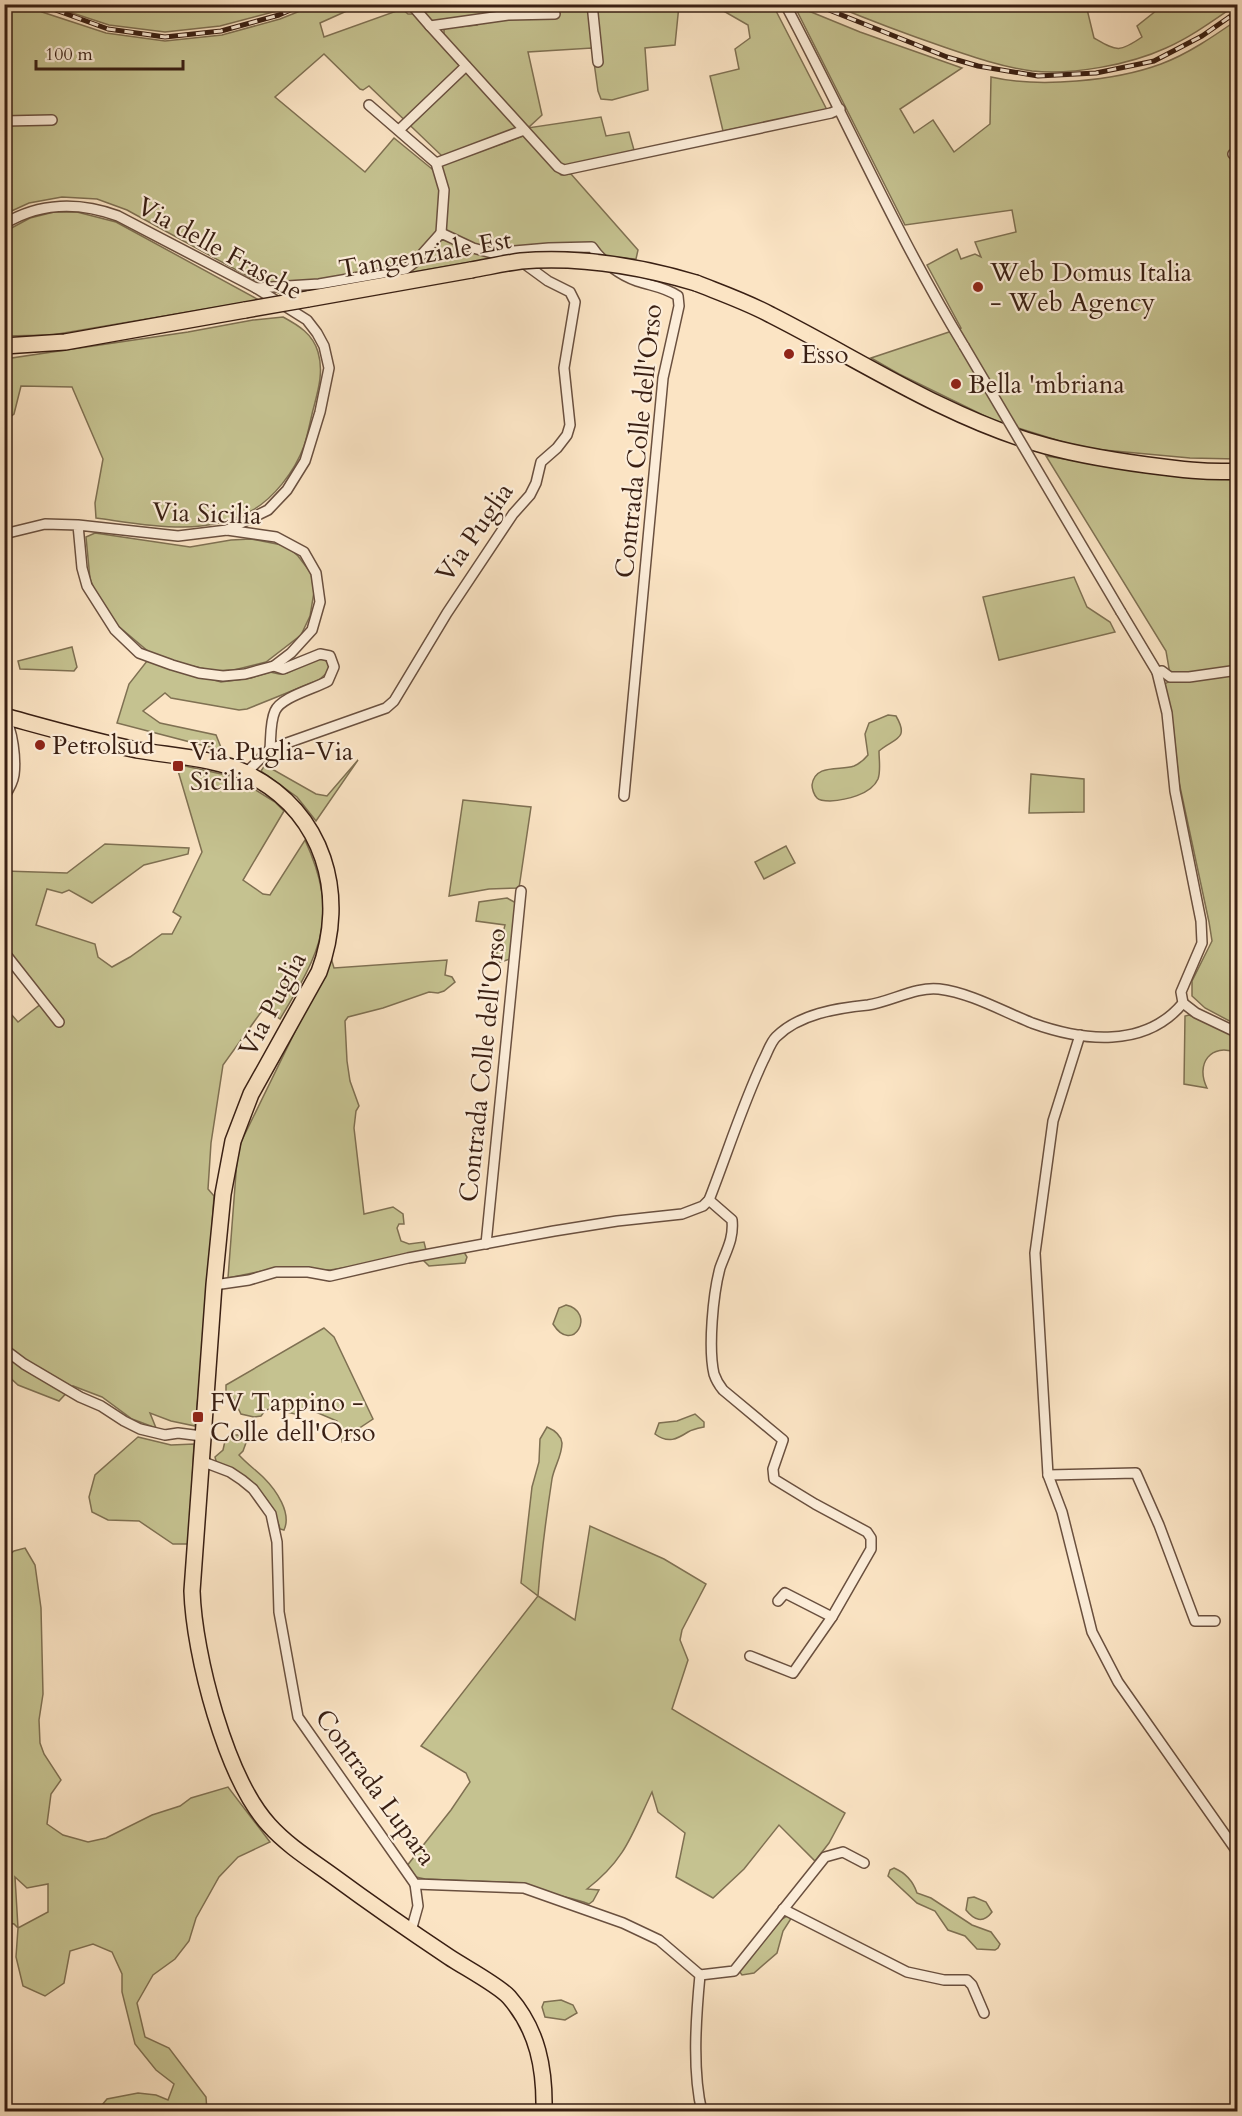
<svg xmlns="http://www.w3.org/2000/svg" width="1242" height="2116" viewBox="0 0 1242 2116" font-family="Cardo,serif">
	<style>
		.green { fill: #c5c290; stroke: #7f7052; stroke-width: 1.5; fill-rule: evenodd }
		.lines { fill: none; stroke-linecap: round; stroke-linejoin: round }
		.minor-casing { stroke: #6a503f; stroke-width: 12 }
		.primary-casing { stroke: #391f13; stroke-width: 18 }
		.minor { stroke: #fcedd9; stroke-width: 9 }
		.primary { stroke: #fbe4c4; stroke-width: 15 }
		.rail-casing { stroke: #391f13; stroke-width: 5 }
		.rail { stroke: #fcedd9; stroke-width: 3; stroke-dasharray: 9; stroke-linecap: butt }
		.minor-bridge-casing { stroke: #6a503f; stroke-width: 12; stroke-linecap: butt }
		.primary-bridge-casing { stroke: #391f13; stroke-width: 18; stroke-linecap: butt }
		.minor-bridge { stroke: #fcedd9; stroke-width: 9 }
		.primary-bridge { stroke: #fbe4c4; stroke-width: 15 }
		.poi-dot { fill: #8f2418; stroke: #fcedd9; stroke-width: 2 }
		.labels { text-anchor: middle; stroke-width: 4.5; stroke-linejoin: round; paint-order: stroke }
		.street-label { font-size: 26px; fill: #391f13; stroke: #fcedd9 }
		.poi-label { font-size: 26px; fill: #391f13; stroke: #fcedd9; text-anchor: start }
	</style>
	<rect width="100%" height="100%" fill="#fbe4c4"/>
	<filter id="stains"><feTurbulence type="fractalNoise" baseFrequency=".00333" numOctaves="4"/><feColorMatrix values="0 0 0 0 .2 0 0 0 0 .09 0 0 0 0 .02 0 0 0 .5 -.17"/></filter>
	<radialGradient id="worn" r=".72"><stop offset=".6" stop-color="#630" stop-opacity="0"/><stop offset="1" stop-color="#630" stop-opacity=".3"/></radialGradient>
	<g class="green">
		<polygon points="5,5 31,5 42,12 106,33 165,41 222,35 280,19 315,5 360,5 320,23 324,37 402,9 408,14 413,14 519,129 442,156 369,86 363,90 360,89 324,54 275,97 365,172 394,138 432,169 526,135 561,175 571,174 638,250 636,259 561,253 494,258 282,295 127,210 97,199 62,197 29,203 5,214"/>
		<polygon points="48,5 292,4 292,5 277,11 220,26 165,32 109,25"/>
		<polygon points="416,5 679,5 675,45 645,48 648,90 612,100 601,99 598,91 592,48 528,52 542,115 528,128 601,117 606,136 629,132 634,150 567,167 560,165 444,37 444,30 446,28 477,25 475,17 436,23 431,21"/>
		<polygon points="713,5 767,5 775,9 827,110 723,131 710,76 739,69 735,49 750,38 748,25"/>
		<path d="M794,5L860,32L962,68L900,109L914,133L933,120L954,152L990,124L991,77C1039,88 1115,81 1161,64C1188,54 1214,36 1237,20V459L1190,458L1082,448L993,420L899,374L871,358L961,328L927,265L957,249L961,259L975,254L981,257L975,242L1016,232L1012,210L905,225Z"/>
		<path d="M833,5H1086L1094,38C1117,51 1119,53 1142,37L1137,26L1157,10L1155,5H1236C1214,20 1191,37 1166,48C1129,65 1073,75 1032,71C1002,67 973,57 944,47C906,34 869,20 833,5Z"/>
		<polygon points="54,212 77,212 116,222 259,300 52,335 5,336 4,232 30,218"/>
		<path d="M283,317C298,325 313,334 318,352C324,372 318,391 313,410C310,422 308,434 304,446C295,471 273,500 249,512C200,537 148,525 96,518L95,503L103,459L72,387L21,386L14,414L5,421V359L188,332L253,320Z"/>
		<polygon points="1046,456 1171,476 1237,480 1237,1025 1205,1008 1192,996 1192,981 1212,941 1209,922 1179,782 1173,725 1165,684 1171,680 1166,651"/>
		<polygon points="95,533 190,547 231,540 251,539 287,546 298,556 311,573 314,592 310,616 301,635 266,662 234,670 214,671 179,663 149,652 117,625 99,600 90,579 86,537"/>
		<polygon points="1074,577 1087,607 1110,622 1115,632 999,660 983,597"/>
		<polygon points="72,647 77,667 74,671 20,669 18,661"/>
		<polygon points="323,658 328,663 330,670 319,680 247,709 239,710 171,698 165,693 143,711 160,723 216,735 224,755 215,752 213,748 117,723 129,684 147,661 221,682 251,678 270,672 279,674 287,673 316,659"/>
		<path d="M888,715L896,716C910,740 894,738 879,751C879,760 881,771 878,779C871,795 845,800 830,801C825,801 820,801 817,798C814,795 812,789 812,785C815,763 841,771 854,766C861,763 864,760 868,755L865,734L869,723Z"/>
		<polygon points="358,760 316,821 297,797 261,771 265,765 316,794 327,796"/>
		<path d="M176,764L244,779L257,791L275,802L284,811L243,880L263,894L270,895L305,840C340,917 321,951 280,1019L264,1008L223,1065L211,1143L208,1189L214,1196L206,1316L195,1426L171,1421L150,1413L156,1428L132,1419L102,1397L73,1386L59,1401L18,1385L5,1373L4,1137L9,1133L4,1124V1006L18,1022L42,1003L5,955V871L67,873L105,844L189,848L188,854L144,865L92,903L69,890L62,893L47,889L36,925L95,944L98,957L112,967L130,957L162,934H172L181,917L173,912L202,852Z"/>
		<polygon points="1031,774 1084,779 1084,812 1029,813"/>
		<polygon points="463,800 531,807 519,888 489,889 449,896"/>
		<polygon points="786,846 795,863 764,879 755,862"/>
		<polygon points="507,898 518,904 510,959 498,963 496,962 499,934 503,933 505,925 476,921 479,902"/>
		<polygon points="331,958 334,968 447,960 445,975 452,977 455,982 444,991 438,993 429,992 383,1008 348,1017 345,1021 347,1061 350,1081 359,1106 356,1111 354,1128 364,1214 393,1207 403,1214 404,1224 399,1224 397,1228 401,1241 409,1244 424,1242 426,1250 355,1266 330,1270 272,1269 228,1278 237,1160 241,1142"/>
		<path d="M1189,1015L1237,1035V1053C1211,1042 1195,1064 1207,1088L1184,1084L1185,1016Z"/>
		<polygon points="464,1252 467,1257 465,1263 429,1266 424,1261 425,1258"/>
		<path d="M566,1305C597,1312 573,1356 553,1324L559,1308Z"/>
		<polygon points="324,1328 334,1337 373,1419 343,1439 342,1441 337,1421 304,1407 299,1415 270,1408 264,1412 261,1416 254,1417 241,1414 233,1398 226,1394 226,1385"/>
		<path d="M695,1414L704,1422V1427C699,1428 693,1429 688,1432C677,1439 668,1444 655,1434L659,1423L677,1421Z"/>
		<path d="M547,1427C554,1430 561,1435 562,1443C562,1456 554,1467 552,1479C546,1518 541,1557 538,1596L575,1620L590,1526L664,1559L706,1584L682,1630L680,1640L688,1660L672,1709L845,1813L829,1843L815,1861L779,1825L744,1869L713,1898L676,1877L685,1833L658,1812L652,1792C632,1834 626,1859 587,1889L599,1890L593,1901L589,1904C569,1896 542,1894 524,1883L425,1879L416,1877L406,1867L451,1810L470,1782L466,1773L421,1746L538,1596L521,1583L532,1487L539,1462L540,1439Z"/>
		<path d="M234,1435H238L247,1440L243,1451L239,1455C247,1464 256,1470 264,1478C276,1490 292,1513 284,1530L280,1529C268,1486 249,1485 216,1461L215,1457L223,1450L225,1441Z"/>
		<polygon points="138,1437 171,1445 194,1444 189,1544 173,1544 139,1521 108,1520 92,1512 89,1497 95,1475"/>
		<path d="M25,1548L35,1565L41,1608L43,1694L39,1720L40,1743L44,1754L61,1780L51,1794L47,1824L63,1835L88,1842L106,1838L152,1815L180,1806L191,1798L228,1787L270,1842L238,1857L219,1877L196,1918L189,1941L175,1959L153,1975L137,2003L145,2037L169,2048L206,2097L207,2111H97L107,2099L138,2093L156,2095L168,2100L174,2084L156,2070L135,2044L122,1992V1974L112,1952L93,1944L70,1951L64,1983L45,1996L23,1986L16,1957L18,1928L14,1924L4,1922L5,1845L10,1843L4,1824V1559L14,1551ZM15,1877L27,1888L48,1884V1912L18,1928Z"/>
		<path d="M894,1868C906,1873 913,1881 917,1893L931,1898L972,1925L991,1932L1000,1944L998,1948L995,1950L977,1949L965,1936L948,1930L935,1911L917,1903L888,1876L890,1870Z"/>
		<path d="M974,1897L986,1902L992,1912C983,1924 974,1920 966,1910L968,1898Z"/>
		<polygon points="787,1916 792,1917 783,1931 777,1953 754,1973 742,1975 739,1971 782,1919"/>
		<polygon points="561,2000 573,2005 577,2013 565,2020 545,2017 542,2007 544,2002"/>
	</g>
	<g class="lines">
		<defs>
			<g id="minor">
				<polyline points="411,4 430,26"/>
				<polyline points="592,4 598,62"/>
				<path d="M785,4C846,118 897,236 964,346"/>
				<polyline points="555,14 508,15 430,26 558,167 564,170 831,113 840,109"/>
				<polyline points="369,105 436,163 444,190 441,233"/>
				<polyline points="4,121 52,120"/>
				<polyline points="399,130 466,66"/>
				<polyline points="1233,154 1238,152"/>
				<polyline points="436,163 524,130"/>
				<path d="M4,224C40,202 80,202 118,216L256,288L307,320L317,333L324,346L329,368L320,412L305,461L287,490L268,510L227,530"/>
				<path d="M256,288L319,284L406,269L416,261L441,233L473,248L492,253L549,248L592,247C602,262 620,275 637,281C652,286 665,287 678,296L679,306L663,378L624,796"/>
				<polyline points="4,534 45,524 78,525 178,536 227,530 276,537 304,552 316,573 320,602 312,630 291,653 274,666 245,674 223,676 199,673 172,665 139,653 115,630 87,586 82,568 78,525"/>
				<polyline points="1157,672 1162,671 1170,677 1189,677 1238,670"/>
				<path d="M4,717C13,729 16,760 14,775C13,782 8,791 4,797"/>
				<path d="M270,749C271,737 270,722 275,711C281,697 314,689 328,681L334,667L330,656L320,654L283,669L274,666"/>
				<polyline points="246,773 270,749 386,708 394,701 447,613 513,514 530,495 536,483 541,462 557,448 567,435 570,425 564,368 575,302 570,292 548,281 522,262"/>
				<polyline points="4,952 59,1022"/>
				<polyline points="1183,1003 1196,1013 1238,1033"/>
				<polyline points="1080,1035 1053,1121 1035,1253 1048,1475 1062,1512 1092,1632 1118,1682 1238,1853"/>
				<path d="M709,1200L732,1220C734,1239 726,1251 720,1268C713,1294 708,1348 714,1374C716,1380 719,1385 723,1390L783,1440L773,1469L774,1479L815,1504L867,1532L871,1538V1549L832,1617L793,1673L750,1656"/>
				<polyline points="486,1244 521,891"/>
				<path d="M214,1285L249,1280L276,1272H308L330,1276L408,1258L554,1231L617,1221L682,1214L703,1206L709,1200C727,1154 742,1106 763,1061C767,1054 770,1043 776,1037C799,1014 837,1008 868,1005C890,1002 917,986 939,989C971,993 1002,1011 1032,1023C1082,1041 1145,1049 1183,1003L1181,992L1202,943L1201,921L1175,791L1167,713L1157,672L1121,612"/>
				<polyline points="4,1349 24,1364 80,1397 101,1406 124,1421 140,1429 165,1435 178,1433 202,1436"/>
				<path d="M201,1461L230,1472L242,1480L253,1489L271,1514L277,1542L279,1612L298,1717L415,1884L524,1888L623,1923L659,1940L700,1975C696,2017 692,2071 702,2112"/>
				<polyline points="1048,1475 1136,1473 1159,1525 1195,1621 1215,1621"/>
				<polyline points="778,1601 785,1593 832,1617"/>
				<polyline points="783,1909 907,1972 944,1980 967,1980 972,1985 984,2013"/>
				<polyline points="411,1931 418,1906 415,1884"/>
				<polyline points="700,1975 734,1971 825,1857 843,1852 864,1863"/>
			</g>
			<g id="primary">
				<path d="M696,283C721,293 747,302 771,315C858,359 942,415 1036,443C1072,454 1110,460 1147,465C1177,469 1208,473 1238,471"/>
				<polyline points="308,299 471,270"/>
				<polyline points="4,346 65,342 245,310"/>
				<path d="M4,716C48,728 93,741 137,750C171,756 218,758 248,774C324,812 348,895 319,972L251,1094L233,1141L223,1194L214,1285L192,1591C194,1655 226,1778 269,1825C288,1846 311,1860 333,1876C371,1904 410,1931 449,1957C464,1967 498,1985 509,1997C538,2030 545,2069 544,2112"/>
			</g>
		</defs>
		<use href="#minor" class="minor-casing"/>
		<use href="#primary" class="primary-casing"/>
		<use href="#minor" class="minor"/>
		<use href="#primary" class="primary"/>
		<defs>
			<g id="rail">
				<polyline points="39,4 108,29 165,37 221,31 279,15 304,4"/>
				<polyline points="814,4 947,57 978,66 1038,76 1096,73 1154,61 1202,36 1238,11"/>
			</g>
		</defs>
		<use href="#rail" class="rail-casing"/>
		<use href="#rail" class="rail"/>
		<defs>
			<polyline id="minor-bridge" points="964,346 1121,612"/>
			<g id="primary-bridge">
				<path d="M471,270C488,267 505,263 521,261C581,256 639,266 696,283"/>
				<polyline points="245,310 308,299"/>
			</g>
		</defs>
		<use href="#minor-bridge" class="minor-bridge-casing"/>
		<use href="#primary-bridge" class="primary-bridge-casing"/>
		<use href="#minor-bridge" class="minor-bridge"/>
		<use href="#primary-bridge" class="primary-bridge"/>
	</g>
	<g class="poi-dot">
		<circle cx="978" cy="287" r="6"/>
		<circle cx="789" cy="354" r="6"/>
		<circle cx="956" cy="384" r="6"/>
		<circle cx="40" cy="745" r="6"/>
		<rect x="172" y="760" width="12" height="12" rx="3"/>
		<rect x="192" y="1411" width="12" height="12" rx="3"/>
	</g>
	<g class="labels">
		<g class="street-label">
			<text transform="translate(220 248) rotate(29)" y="9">Via delle Frasche</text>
			<text transform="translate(425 254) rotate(-10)" y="9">Tangenziale Est</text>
			<text transform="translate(638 441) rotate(-84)" y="9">Contrada Colle dell'Orso</text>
			<text transform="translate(207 513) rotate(2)" y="9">Via Sicilia</text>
			<text transform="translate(474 532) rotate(-55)" y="9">Via Puglia</text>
			<text transform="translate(272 1004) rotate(-62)" y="9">Via Puglia</text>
			<text transform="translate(482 1065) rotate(-84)" y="9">Contrada Colle dell'Orso</text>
			<text transform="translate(376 1787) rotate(54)" y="9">Contrada Lupara</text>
		</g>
		<g class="poi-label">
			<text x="990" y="281">Web Domus Italia<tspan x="990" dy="30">- Web Agency</tspan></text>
			<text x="801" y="363">Esso</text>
			<text x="968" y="393">Bella 'mbriana</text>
			<text x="52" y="754">Petrolsud</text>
			<text x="190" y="760">Via Puglia-Via<tspan x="190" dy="30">Sicilia</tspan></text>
			<text x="210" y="1411">FV Tappino -<tspan x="210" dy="30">Colle dell'Orso</tspan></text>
		</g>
	</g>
	<rect width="1242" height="2116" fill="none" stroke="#fbe4c4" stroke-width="24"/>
	<rect x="6" y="6" width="1230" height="2104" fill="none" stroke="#391f13" stroke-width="3"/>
	<rect x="12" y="12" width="1218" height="2092" fill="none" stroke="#391f13" stroke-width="1.5"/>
	<path d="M36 60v9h147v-9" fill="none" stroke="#391f13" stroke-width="3"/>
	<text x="45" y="60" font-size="18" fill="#391f13" stroke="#fcedd9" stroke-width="4.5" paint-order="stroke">100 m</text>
	<rect width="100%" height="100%" filter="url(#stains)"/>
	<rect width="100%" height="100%" fill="url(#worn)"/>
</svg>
